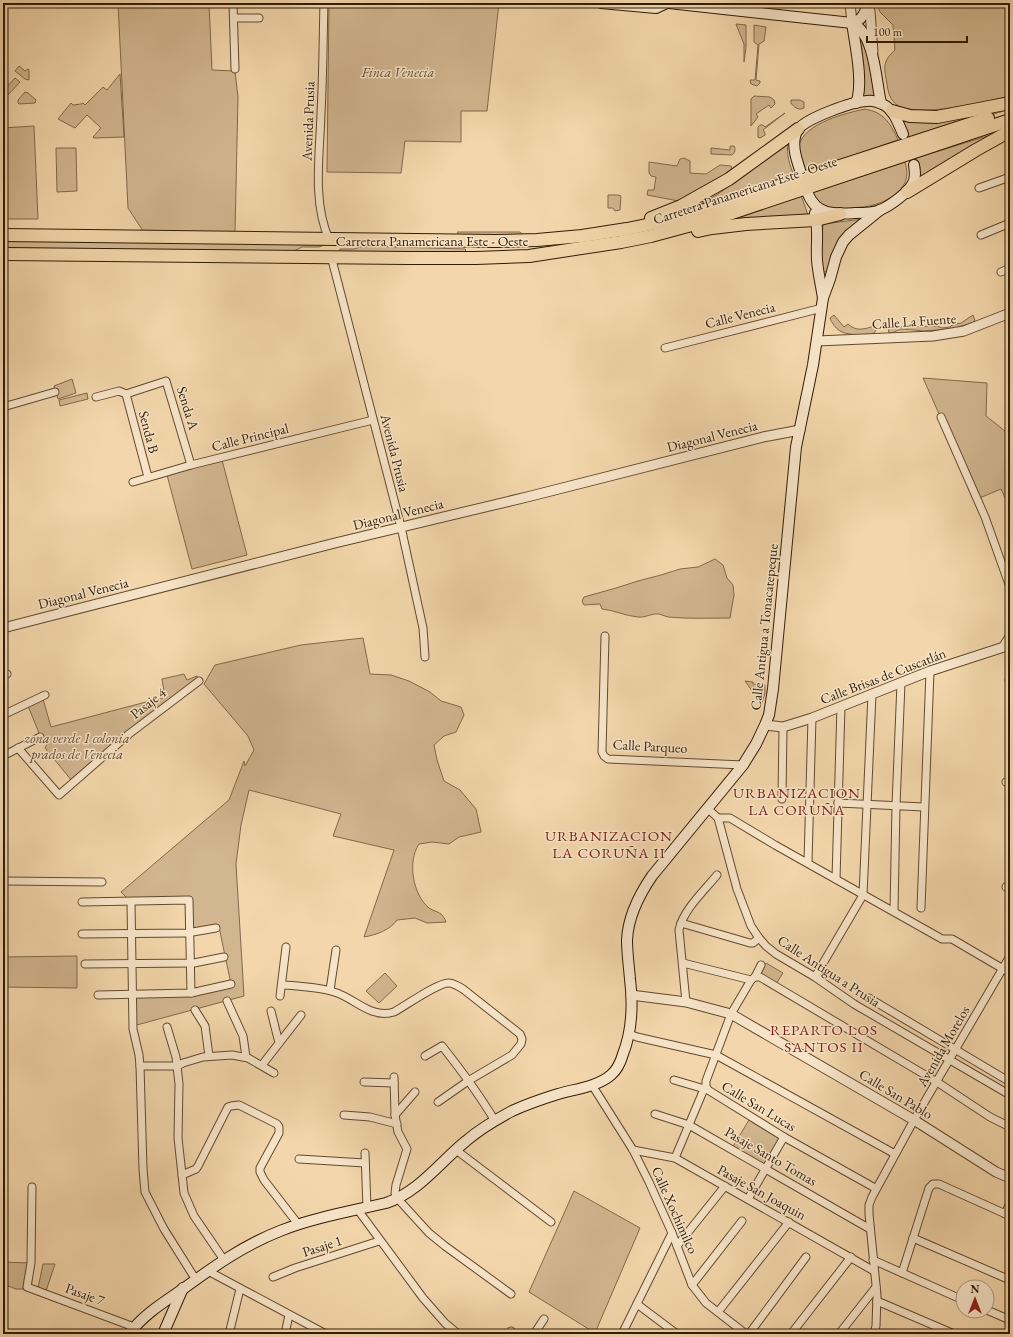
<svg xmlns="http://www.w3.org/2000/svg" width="1013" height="1337" viewBox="0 0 1013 1337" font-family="'EB Garamond',serif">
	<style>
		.green { fill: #d2b68f; stroke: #81694a }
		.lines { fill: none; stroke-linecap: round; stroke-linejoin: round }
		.minor-casing { stroke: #614a2e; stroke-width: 9 }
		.tertiary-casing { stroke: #614a2e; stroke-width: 11 }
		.secondary-casing { stroke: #301c04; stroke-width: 12 }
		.trunk-casing { stroke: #301c04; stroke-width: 14 }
		.minor { stroke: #f7e4c8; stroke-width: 7 }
		.tertiary { stroke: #f7e4c8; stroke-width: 9 }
		.secondary { stroke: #f7e4c8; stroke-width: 10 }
		.trunk { stroke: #f3d6ab; stroke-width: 12 }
		.labels { text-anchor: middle; stroke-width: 3; stroke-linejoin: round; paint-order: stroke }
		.park-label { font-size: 14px; font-style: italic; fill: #614a2e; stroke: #f7e4c8 }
		.street-label { font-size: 14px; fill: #301c04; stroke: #f7e4c8 }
		.neighbourhood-label { font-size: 15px; letter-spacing: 1px; fill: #7a1f14; stroke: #f7e4c8 }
	</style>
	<rect width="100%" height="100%" fill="#f3d6ab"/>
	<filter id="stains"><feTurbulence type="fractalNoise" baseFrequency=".005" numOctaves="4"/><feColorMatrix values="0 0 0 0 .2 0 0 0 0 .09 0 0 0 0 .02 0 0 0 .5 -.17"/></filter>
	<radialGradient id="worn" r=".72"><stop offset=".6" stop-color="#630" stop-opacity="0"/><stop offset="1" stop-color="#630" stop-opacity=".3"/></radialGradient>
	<g class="green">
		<polygon points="118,3 209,3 212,70 235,71 238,97 235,232 143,231 128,208"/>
		<polygon points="329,3 499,3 487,111 461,111 461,142 405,141 401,173 327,172"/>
		<path d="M876,3H1010V96C986,101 918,119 897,105C890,100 888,92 887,84C884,67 882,62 895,50L893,25L880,12Z"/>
		<polygon points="736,24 746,25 746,47 744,62 744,44"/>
		<polygon points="754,25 766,27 764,41 759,44 756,80 760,81 760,83 757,86 751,84 750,80 755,80 758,45 754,42"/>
		<polygon points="859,36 860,36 865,44 876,99 862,100 864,92"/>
		<polygon points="19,66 25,71 28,69 29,70 29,80 25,79 15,71"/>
		<polygon points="120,74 124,137 94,138 93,137 101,128 87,115 75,128 58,119 71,103 73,105 81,104 83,103 85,105 103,87 107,90"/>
		<polygon points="15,78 20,82 7,96 3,91"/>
		<polygon points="25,92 28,93 36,100 35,103 19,104 18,103 18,100"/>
		<polygon points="754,96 770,97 774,100 775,104 771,108 769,105 756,114 758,117 751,126 751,99"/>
		<path d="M791,100H800L804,102V108C798,111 794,107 791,103Z"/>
		<path d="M865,109C884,112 891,124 898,140L804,172C802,164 797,153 799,145C805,123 846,113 865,109Z"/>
		<polygon points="1010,109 910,140 899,117"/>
		<polygon points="785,113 763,130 765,133 765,135 760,138 758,137 758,127 760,125 763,125 765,127"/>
		<polygon points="34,126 38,219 3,219 3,128"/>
		<polygon points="1010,129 918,181 920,167 916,158"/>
		<path d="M788,143C786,155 790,165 794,176L681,215L718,194Z"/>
		<path d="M730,146H734C736,149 735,153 732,155L711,154V148L730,150Z"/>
		<polygon points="56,148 76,148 77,191 57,192"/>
		<polygon points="684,158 690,161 690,173 706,174 720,165 731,166 733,171 684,202 647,195 648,190 654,190 656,177 651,176 649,173 649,162 677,166 680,159"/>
		<path d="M905,162C915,192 883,204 860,208C852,210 840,212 832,210C823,207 816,201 811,193Z"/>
		<polygon points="608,195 618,195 621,196 620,210 615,211 613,208 608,208"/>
		<polygon points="801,195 809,218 712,223"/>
		<polygon points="863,219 828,271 825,272 822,270 821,252 823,224"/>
		<polygon points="457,232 520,232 526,237 459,235"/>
		<polygon points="3,239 324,245 319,247 302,247 294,251 3,248"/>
		<polygon points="363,246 465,249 466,250 464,252 339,252 340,249 354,249"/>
		<path d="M834,315L844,327L848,324C856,332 865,329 874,326L877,329C875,331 875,333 872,334C865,336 846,335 840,331C835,328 832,323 830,318Z"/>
		<path d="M973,315L975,321L974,322L952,329L923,331C915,330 906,329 899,330C895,331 894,333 889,333L888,327L937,326L942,328L950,327L952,325L961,323Z"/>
		<polygon points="923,378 987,383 986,416 1010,435 1010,496 1005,498 1001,489 977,499"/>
		<polygon points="72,379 76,393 58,399 54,386"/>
		<polygon points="87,393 88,399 60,406 59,400"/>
		<polygon points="222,460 247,555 192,569 167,475"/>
		<path d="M715,559L723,565L727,578L733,585L734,595L730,618C710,618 688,619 668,617C665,616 662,615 659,614C652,613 645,618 638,617C625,616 614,610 602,609L600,604L584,605L582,601L584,597L616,588L638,581L661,575L680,569L698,567Z"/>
		<path d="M363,638L370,674L391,675L409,681L430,692L441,701L461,707L464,715L456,732L444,736L434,745L437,760L444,781L460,790L476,809L481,832L459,837L449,844L432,842L419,844C407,862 413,895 429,908C433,911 437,911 441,914C443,916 445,919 446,922L427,923L415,918L397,920C390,930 376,935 364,937L394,850L333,836L341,814L249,790L241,825L236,864L244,996L133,1026L132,994L189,993L231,984L219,927L190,930L189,900L131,902L121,892L229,800L244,761L245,766L254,750L248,736L204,684L215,665L301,645Z"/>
		<polygon points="184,674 187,680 197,676 199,680 72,781 45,748 47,744 39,733 28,706 43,699 51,727 165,697 162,679"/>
		<polygon points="745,681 753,682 753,684 765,685 765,693 761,706 758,699"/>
		<polygon points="77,956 77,988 3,987 3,957"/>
		<polygon points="766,963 783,973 776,984 759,974"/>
		<polygon points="385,973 397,986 379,1003 366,991"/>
		<polygon points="749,1120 781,1140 765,1167 732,1148"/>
		<polygon points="574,1191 640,1228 595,1333 529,1292"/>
		<polygon points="3,1262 31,1263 26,1289 16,1289 3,1284"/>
		<polygon points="43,1264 55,1264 46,1291 38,1288"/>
	</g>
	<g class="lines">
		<defs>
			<g id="minor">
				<polyline points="233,3 235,69"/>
				<path d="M324,3C323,40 323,76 321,113C320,152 312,202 329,239"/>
				<polyline points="234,18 259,18"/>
				<polyline points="979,188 1010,177"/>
				<polyline points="981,235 1010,223"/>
				<polyline points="331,256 401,527 423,628 425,657"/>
				<polyline points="1001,272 1010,268"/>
				<polyline points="665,348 822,308"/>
				<polyline points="126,394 148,477"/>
				<polyline points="96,397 119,391 126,394 166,381 191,465"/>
				<polyline points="3,407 55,392"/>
				<polyline points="941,417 985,517 1010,587"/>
				<polyline points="133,482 191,465 373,420"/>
				<polyline points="605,636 602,752 604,756 608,759 743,765"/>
				<polyline points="1003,646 1010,635"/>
				<polyline points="3,676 7,674"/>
				<polyline points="1009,680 1010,680"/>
				<polyline points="3,715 45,695"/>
				<polyline points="18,748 59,795 129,734 199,681"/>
				<polyline points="3,756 40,737"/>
				<polyline points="1006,782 1010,782"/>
				<polyline points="782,799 783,727"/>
				<polyline points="838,803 924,807"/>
				<polyline points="707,808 718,818 737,889 751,926 759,938 766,946 776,954 815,977 854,1004 1010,1095"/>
				<polyline points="718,818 730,818 775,845 942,939 952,939 1010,973"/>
				<polyline points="808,862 812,718"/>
				<polyline points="836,879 841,706"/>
				<polyline points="3,881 102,882"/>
				<polyline points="1006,887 1010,887"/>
				<polyline points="82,902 189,900 191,993"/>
				<polyline points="131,902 133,1029 139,1055 140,1066 143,1169 145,1192 164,1229 196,1280"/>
				<polyline points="921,908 930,671"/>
				<polyline points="894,911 896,805 901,683"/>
				<polyline points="681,923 750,943 753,943 759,938"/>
				<polyline points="82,934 187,933 216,928"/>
				<polyline points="683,963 751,980"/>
				<polyline points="85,964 194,963 224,957"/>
				<polyline points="761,965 755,977 751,980 731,1014 706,1081 706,1086 708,1090 784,1137 875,1188"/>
				<polyline points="755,977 760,977 937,1082 990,1117 1010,1127"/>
				<polyline points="815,977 863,895 872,694"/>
				<path d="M282,985C299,986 318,987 334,992C355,998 370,1019 394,1012C405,1006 439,982 449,983C454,983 459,987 463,989L520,1034L522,1039L521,1044L512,1055L468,1081L438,1102"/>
				<polyline points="330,990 336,950"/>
				<polyline points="98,995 191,993 231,984"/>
				<polyline points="280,996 286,947"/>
				<polyline points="869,998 1010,1082"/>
				<polyline points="227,1001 243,1036 246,1057"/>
				<path d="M686,1002L679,930C683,910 704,891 717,875"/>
				<polyline points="195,1010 205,1026 209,1056"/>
				<polyline points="271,1011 279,1043"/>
				<polyline points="167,1027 176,1057 179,1084 178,1138 184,1193 194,1216 224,1260"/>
				<polyline points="629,1034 637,1037 716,1055 895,1154"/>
				<path d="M425,1056L442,1046C461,1070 479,1094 495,1121"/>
				<polyline points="262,1065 301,1015"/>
				<polyline points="140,1066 177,1066 183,1063 203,1057 232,1055 248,1058 274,1073"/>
				<polyline points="394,1077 395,1115 398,1132 407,1149 396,1185 395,1193 398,1199 429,1233 445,1246 511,1294"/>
				<polyline points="674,1080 708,1090"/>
				<polyline points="364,1082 394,1083"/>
				<polyline points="592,1085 633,1150 649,1182 672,1233 692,1285 706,1303 746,1334"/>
				<polyline points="655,1114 689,1125 870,1229"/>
				<polyline points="344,1115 370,1117 397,1124"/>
				<polyline points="395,1115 415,1092"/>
				<polyline points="456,1150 551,1222"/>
				<polyline points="633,1150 675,1158 874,1271"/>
				<polyline points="365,1153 367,1208"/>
				<polyline points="675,1158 704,1089"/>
				<polyline points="299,1159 365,1163"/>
				<polyline points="182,1175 196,1169 198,1166 228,1107 231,1106 239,1105 277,1124 279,1127 279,1133 260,1168 260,1172 264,1180 298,1224"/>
				<polyline points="32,1187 31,1263 27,1287 134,1327"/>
				<polyline points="748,1199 784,1137"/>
				<polyline points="358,1210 423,1298 445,1323 458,1334"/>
				<polyline points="1005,1214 1010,1203"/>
				<polyline points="913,1238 1010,1280"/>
				<polyline points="677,1246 725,1186"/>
				<polyline points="873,1260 963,1300"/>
				<polyline points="208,1271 326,1334"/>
				<polyline points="902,1273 929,1188 933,1184 939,1184 1010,1216"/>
				<polyline points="273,1277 295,1268 379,1241"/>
				<polyline points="692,1285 742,1221"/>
				<polyline points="877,1301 954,1334"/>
				<polyline points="637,1304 677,1334"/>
				<polyline points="987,1310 1010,1320"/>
				<polyline points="718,1312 789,1222"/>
				<polyline points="511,1331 511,1334"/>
				<polyline points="229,1334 240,1289"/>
				<polyline points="285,1334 289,1315"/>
				<polyline points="534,1334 544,1319"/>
				<polyline points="622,1334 672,1233"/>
				<polyline points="749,1334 806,1257"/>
				<polyline points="791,1334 851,1257"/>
				<polyline points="839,1334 876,1287"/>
				<polyline points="874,1334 876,1326 877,1295 869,1214 869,1205 872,1197 914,1120 1010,956"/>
			</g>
			<g id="tertiary">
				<polyline points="850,3 852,23"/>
				<polyline points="868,3 870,11 873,52"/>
				<polyline points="817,341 933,336 964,331 1010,313"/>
				<polyline points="3,628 335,543 531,496 763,437 800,430"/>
				<polyline points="765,725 783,727 812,718 930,671 1010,645"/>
				<polyline points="631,995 686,1002 731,1014 914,1120 996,1172 1010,1178"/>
			</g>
			<g id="secondary">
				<polyline points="601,3 656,8 667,3"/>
				<path d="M669,3L852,23C875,33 876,82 881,103"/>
				<path d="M852,23C855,44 864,84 856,103"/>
				<path d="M852,23C861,21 867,12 867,3"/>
				<path d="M800,170C796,158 791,143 797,131C803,119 854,101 867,101C872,100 878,102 882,104C894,109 898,123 903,134"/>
				<path d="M808,194C817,216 835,214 855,213C863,213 873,213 880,210C890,206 909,192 913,183C916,177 915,171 914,165"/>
				<path d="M815,213C819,229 816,244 817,260C818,273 821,285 823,298"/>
				<path d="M129,1334C143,1315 164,1302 183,1289C213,1267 244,1245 280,1231C312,1218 352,1211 386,1203C419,1192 440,1162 466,1141C480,1129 497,1119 512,1111C527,1104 542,1099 558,1094C575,1089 597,1087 611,1075C617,1070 621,1061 623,1054C632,1031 633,1004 630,979C629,967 627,953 627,940C628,917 639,895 652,876L743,765L756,744L765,725L769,715L773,689L796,447L813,365L823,298L830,279L836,257L843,242L849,235L880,210"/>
				<polyline points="163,1334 183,1288"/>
			</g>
			<g id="trunk">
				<polyline points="892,111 910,116 937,117 1010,103"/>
				<polyline points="907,192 976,150 1010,131"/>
				<polyline points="651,218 681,206 729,179 798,129"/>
				<polyline points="698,231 712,228 746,224 816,220 840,214"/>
				<polyline points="3,235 495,241 537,240 582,236 627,229 680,218 988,118"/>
				<polyline points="3,254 407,258 476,258 529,256 621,242 651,236 714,219 1010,120"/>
			</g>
		</defs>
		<use href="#minor" class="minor-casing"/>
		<use href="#tertiary" class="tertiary-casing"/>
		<use href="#secondary" class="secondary-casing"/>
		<use href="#trunk" class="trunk-casing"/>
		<use href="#minor" class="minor"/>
		<use href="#tertiary" class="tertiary"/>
		<use href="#secondary" class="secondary"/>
		<use href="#trunk" class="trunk"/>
	</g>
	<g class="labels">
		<g class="park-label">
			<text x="398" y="77">Finca Venecia</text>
			<text x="77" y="743">zona verde 1 colonia<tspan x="77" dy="16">prados de Venecia</tspan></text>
		</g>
		<g class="street-label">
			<text transform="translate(308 121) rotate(-88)" y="5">Avenida Prusia</text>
			<text transform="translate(745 190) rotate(-18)" y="5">Carretera Panamericana Este - Oeste</text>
			<text x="432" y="246">Carretera Panamericana Este - Oeste</text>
			<text transform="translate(740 315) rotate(-14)" y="5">Calle Venecia</text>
			<text transform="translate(914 321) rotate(-4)" y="5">Calle La Fuente</text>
			<text transform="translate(188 408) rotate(73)" y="5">Senda A</text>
			<text transform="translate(149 432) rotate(75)" y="5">Senda B</text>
			<text transform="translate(712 436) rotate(-14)" y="5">Diagonal Venecia</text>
			<text transform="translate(250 437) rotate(-14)" y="5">Calle Principal</text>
			<text transform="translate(395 453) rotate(76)" y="5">Avenida Prusia</text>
			<text transform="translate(398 514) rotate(-14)" y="5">Diagonal Venecia</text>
			<text transform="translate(83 593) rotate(-14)" y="5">Diagonal Venecia</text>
			<text transform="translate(764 627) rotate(-84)" y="5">Calle Antigua a Tonacatepeque</text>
			<text transform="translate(883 676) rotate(-21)" y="5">Calle Brisas de Cuscatlán</text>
			<text transform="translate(148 703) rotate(-38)" y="5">Pasaje 4</text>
			<text transform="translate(650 746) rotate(3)" y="5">Calle Parqueo</text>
			<text transform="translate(829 971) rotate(33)" y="5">Calle Antigua a Prusia</text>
			<text transform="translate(943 1046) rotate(-60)" y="5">Avenida Morelos</text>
			<text transform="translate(896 1094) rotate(31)" y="5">Calle San Pablo</text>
			<text transform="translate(759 1106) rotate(31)" y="5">Calle San Lucas</text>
			<text transform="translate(771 1156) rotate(30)" y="5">Pasaje Santo Tomas</text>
			<text transform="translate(762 1192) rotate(29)" y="5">Pasaje San Joaquin</text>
			<text transform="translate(675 1210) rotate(66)" y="5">Calle Xochimilco</text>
			<text transform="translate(322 1246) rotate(-18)" y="5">Pasaje 1</text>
			<text transform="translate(85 1294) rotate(20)" y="5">Pasaje 7</text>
		</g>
		<g class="neighbourhood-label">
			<text x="797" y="798">URBANIZACION<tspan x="797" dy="17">LA CORUÑA</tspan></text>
			<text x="609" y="841">URBANIZACION<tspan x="609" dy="17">LA CORUÑA II</tspan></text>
			<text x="824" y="1035">REPARTO LOS<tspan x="824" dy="17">SANTOS II</tspan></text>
		</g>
	</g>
	<rect width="1013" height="1337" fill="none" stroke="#f3d6ab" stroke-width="16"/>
	<rect x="4" y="4" width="1005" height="1329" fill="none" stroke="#301c04" stroke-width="2"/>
	<rect x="8" y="8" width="997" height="1321" fill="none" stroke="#301c04"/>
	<g transform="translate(975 1299)"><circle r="19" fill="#f7e4c8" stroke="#a7947a"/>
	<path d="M0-3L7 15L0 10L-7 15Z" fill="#8f2418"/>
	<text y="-6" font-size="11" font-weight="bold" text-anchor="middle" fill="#301c04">N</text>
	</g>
	<path d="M867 36v6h100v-6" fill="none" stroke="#301c04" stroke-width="2"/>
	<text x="873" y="36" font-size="12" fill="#301c04" stroke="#f7e4c8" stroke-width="3" paint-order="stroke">100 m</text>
	<rect width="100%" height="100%" filter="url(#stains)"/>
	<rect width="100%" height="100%" fill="url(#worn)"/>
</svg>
